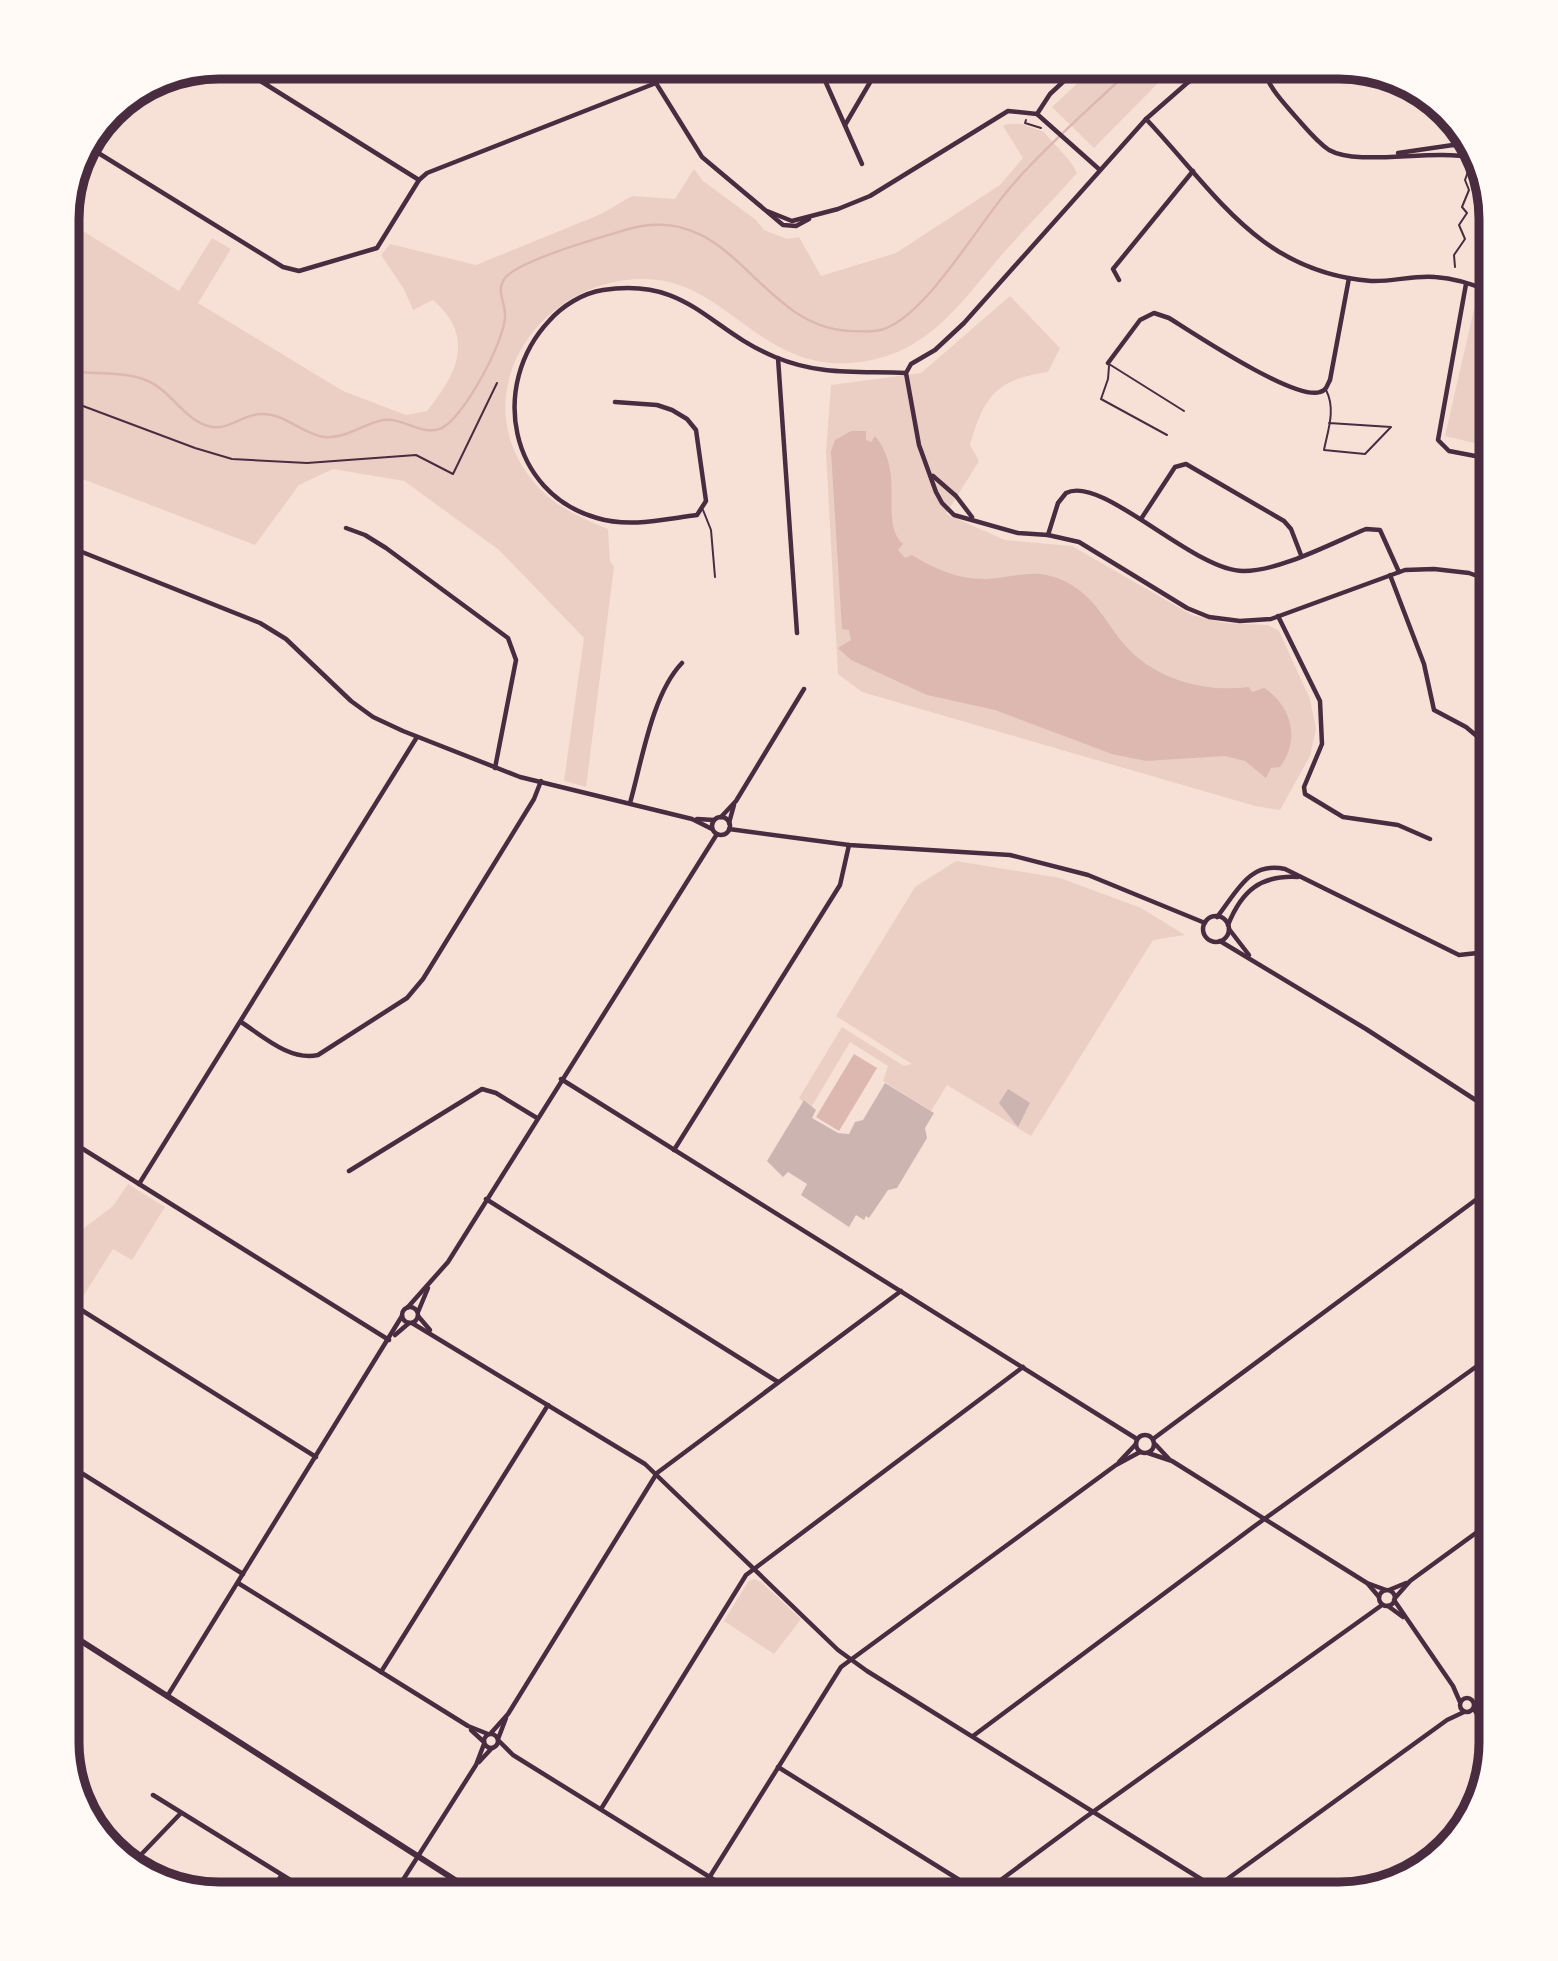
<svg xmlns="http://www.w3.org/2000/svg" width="1558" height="1961" viewBox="0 0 1558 1961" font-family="Inter,sans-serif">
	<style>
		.green { fill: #ebcfc5 }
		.water { fill: #dcb8b0 }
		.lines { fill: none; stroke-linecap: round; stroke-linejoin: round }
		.stream { stroke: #dcb8b0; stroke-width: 2.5 }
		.building { fill: #ccb4b1 }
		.path { stroke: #4a2c40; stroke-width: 2 }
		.service { stroke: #4a2c40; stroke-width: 2 }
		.minor { stroke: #4a2c40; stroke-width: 4.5 }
		.secondary { stroke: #4a2c40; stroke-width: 6 }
		.rim { fill: none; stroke: #4a2c40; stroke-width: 9 }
	</style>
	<rect width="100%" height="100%" fill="#f7e1d7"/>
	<g class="green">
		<polygon points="1095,67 1179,67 1158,83 1094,148 1052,107"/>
		<path d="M1007,124H1022L1044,132C1053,144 1069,156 1077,173C1048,206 1016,237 989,270C958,307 929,345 880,358C762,389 733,275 639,279C532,283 459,404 540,489C558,508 583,519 608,529L610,561L614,567L586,787L564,781L584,638L499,550L404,481L333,469L299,485L255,545L67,473V221L179,291L212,238L231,249L198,303L343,391L406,415L427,411C457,374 476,337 433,300L413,310L404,289L381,255L390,244L476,265L601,214L632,196L675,199L694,169L703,181L756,220L764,230L787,239L799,237L821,276L896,253L1000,185L1023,158L1003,126Z"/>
		<path d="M1010,296L1060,348L1048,372C997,379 984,396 970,445L979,461L946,514L1005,540L1072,546L1192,615L1225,623L1268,625L1279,631L1310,699L1316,729L1310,756L1280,810L1255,806L862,692L838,674L826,452L831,385L921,373Z"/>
		<polygon points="1481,303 1491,308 1491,447 1445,436 1474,309"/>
		<polygon points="956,861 1060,878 1141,908 1185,935 1153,940 1031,1136 947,1085 931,1111 883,1081 888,1066 850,1042 812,1106 805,1100 803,1102 799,1098 842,1027 904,1066 912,1064 836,1016 915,887"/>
		<polygon points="128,1184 165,1207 132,1260 113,1249 82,1298 67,1289 67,1219 83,1229 113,1206"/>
		<polygon points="754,1579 761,1582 801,1619 774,1654 724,1621 748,1582"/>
	</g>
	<g class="water">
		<path d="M851,431H866V440L871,442L875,436C907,475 878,521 903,544L898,550L905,558L912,555C935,569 959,580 987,579C1020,577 1037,566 1070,584C1096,599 1105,621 1123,643C1153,679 1204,693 1249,687L1252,692L1264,688C1291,705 1301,739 1280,767L1271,768L1266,778L1245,761L1225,756L1146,761L1112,754L995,710L927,695L851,660L838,648L851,640L849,630L842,629L831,451L835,440Z"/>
		<polygon points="854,1054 877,1068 839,1131 816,1117"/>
	</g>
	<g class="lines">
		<g class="stream">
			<path d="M67,305C84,284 84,269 67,247"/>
			<path d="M67,370C92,376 124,370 148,381C171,391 184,419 208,426C227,432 241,415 260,414C283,412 302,434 324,437C346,439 362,424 383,420C403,417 423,437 442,428C464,417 504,342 505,317C506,302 495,292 505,278C520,260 599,238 625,230C734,197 756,327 850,331C862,331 874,333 884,329C930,312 980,220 1015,182C1051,141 1094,105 1133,67"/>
		</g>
	</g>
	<g class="building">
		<polygon points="885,1083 934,1113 925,1128 927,1138 897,1188 888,1190 869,1218 866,1216 864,1220 856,1215 849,1227 801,1195 807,1184 788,1172 783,1177 767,1161 804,1100 816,1110 812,1118 838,1133 849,1134 855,1122 863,1120"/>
		<polygon points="1008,1089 1030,1103 1018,1127 999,1103"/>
	</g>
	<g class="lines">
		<g class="path">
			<polyline points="1026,120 1025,123 1041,128"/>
			<polyline points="1455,267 1454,255 1465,239 1459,225 1467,213 1462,207 1469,190 1465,180 1470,166"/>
			<polyline points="67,400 195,448 232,459 307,463 416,455 453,474 497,383"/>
		</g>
		<g class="service">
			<polyline points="1109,364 1184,411"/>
			<polyline points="1109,366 1108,379 1101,399 1167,435"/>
			<path d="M1326,390C1336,409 1328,430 1324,450L1365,454L1391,427L1329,423"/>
			<polyline points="703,510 711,530 715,577"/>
		</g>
		<g class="minor">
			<polyline points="238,67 419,180"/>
			<polyline points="646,67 702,157 783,225 796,226 809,219"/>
			<polyline points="819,67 862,164"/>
			<polyline points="1210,67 1186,84 1146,119 964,323 935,350 911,364 906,373 919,445 936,492 942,503 954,515 1018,533 1048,535 1079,542 1187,608 1209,617 1240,621 1271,619 1405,570 1434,569 1469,573 1491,581"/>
			<path d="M1263,67C1268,87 1282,101 1295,116C1306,128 1316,141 1329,150C1359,167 1433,148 1473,158"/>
			<polyline points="265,83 304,67"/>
			<polyline points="1037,114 1050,94 1079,67"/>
			<path d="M1146,119C1216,193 1259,272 1371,281C1392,282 1414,275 1435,277C1453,278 1475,285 1491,292"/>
			<polyline points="845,125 879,67"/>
			<polyline points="87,146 283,267 299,271 377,248 419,180 427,173 656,83"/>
			<polyline points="1398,153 1453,145 1469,146"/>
			<polyline points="767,211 792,221 838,209 870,196 1008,111 1037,114 1100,170"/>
			<polyline points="1119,280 1113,269 1193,171"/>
			<polyline points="1466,284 1438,440 1449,451 1491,459"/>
			<polyline points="778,358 797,633"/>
			<path d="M1108,363L1140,320L1154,313L1169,318C1193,333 1295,401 1320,392C1327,390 1327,385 1330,380L1349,278"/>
			<path d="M615,402L657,405L672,410L687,419L696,430L706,501L697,515C665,519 629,528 597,518C509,493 489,385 549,321C562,306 583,293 603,290C688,277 707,329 775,357C821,376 857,371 906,373"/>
			<polyline points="933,476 956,496 972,517"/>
			<polyline points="1141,519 1175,467 1186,464 1284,521 1291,529 1301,555"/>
			<polyline points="346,528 365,535 386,548 508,638 516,660 495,768"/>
			<path d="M1048,535L1058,503L1066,493C1102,474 1194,572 1244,571C1280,571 1332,543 1366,529L1380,530L1399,572"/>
			<polyline points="67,546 260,623 286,639 351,701 373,717 403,731 520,777 692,819 712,829"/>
			<polyline points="1390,575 1424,664 1434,710 1466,727 1491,748"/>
			<polyline points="1278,616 1320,701 1322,744 1304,787 1305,794 1343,817 1398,825 1430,839"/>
			<path d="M630,803C642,761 652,694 682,663"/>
			<polyline points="721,817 736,801 804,689"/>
			<circle cx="721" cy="826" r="9"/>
			<polyline points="697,819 714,820"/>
			<polyline points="729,823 734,805"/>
			<polyline points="729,829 849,845 1010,855 1088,875 1205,923"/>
			<circle cx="1216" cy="929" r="13"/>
			<path d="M1217,917C1237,892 1249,861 1285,869L1459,955L1487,952L1491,948"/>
			<path d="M1228,925C1242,890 1261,875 1298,877"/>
			<polyline points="1229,929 1249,955"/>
			<polyline points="1220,941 1366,1029 1491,1110"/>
			<polyline points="1487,952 1491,969"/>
			<path d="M241,1022C264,1037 290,1061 318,1055L407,998L423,979L534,799L541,781"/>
			<polyline points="561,1079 1137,1439"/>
			<polyline points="67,1139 389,1340"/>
			<polyline points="674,1150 840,885 849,845"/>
			<polyline points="349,1171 482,1089 496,1093 537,1118"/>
			<polyline points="139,1184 417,737"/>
			<polyline points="486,1199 778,1382"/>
			<polyline points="67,1301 316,1457"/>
			<circle cx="410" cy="1315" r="8"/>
			<polyline points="408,1307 448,1262 717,834"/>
			<polyline points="418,1312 428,1288"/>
			<polyline points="418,1316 430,1330"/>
			<polyline points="412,1323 645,1464 838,1650 867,1671 1225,1894"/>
			<polyline points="395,1335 409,1323"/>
			<circle cx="1145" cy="1444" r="9"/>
			<polyline points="1153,1439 1481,1196 1491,1184"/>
			<polyline points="1156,1445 1169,1459"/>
			<polyline points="1148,1453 1172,1461 1367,1583 1386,1590"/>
			<polyline points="1119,1462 1136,1444"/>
			<polyline points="67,1464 243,1574"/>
			<polyline points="238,1583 468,1726 488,1734"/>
			<polyline points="1368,1584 1379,1597"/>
			<circle cx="1387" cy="1598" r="8"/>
			<polyline points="1389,1590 1406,1583"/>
			<polyline points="1395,1598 1410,1581 1491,1522"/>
			<polyline points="1394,1600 1453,1686 1460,1702"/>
			<polyline points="1388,1606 1403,1617"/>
			<polyline points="381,1672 548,1405"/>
			<polyline points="168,1695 402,1316"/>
			<circle cx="1467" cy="1705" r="7"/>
			<polyline points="1475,1704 1491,1687"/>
			<polyline points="1474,1709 1491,1739"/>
			<polyline points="471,1730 484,1742"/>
			<polyline points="491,1733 508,1714 657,1473 901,1291"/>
			<circle cx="491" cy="1741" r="7"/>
			<polyline points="973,1736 1256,1525 1491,1356"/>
			<polyline points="498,1739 506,1718"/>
			<polyline points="499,1741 513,1755 737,1894"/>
			<polyline points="479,1762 491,1749"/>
			<polyline points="778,1767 982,1894"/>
			<polyline points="153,1795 313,1894"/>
			<polyline points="601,1809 746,1575 1023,1367"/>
			<polyline points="133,1863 181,1813"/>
			<polyline points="1215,1888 1447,1720 1464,1712"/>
			<polyline points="270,1894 281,1876"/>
			<polyline points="394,1894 476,1765 484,1744"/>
			<polyline points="699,1894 841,1667 1116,1465 1140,1452"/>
			<polyline points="986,1894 998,1882 1083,1819 1382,1605"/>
		</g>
		<polyline class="secondary" points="67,1632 477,1894"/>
	</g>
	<path d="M0 0H1558V1961H0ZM219 79H1339A140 140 0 0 1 1479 219V1742A140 140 0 0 1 1339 1882H219A140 140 0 0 1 79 1742V219A140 140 0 0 1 219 79Z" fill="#fffaf5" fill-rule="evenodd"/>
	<path class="rim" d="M219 79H1339A140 140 0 0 1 1479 219V1742A140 140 0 0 1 1339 1882H219A140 140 0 0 1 79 1742V219A140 140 0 0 1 219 79Z"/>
</svg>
